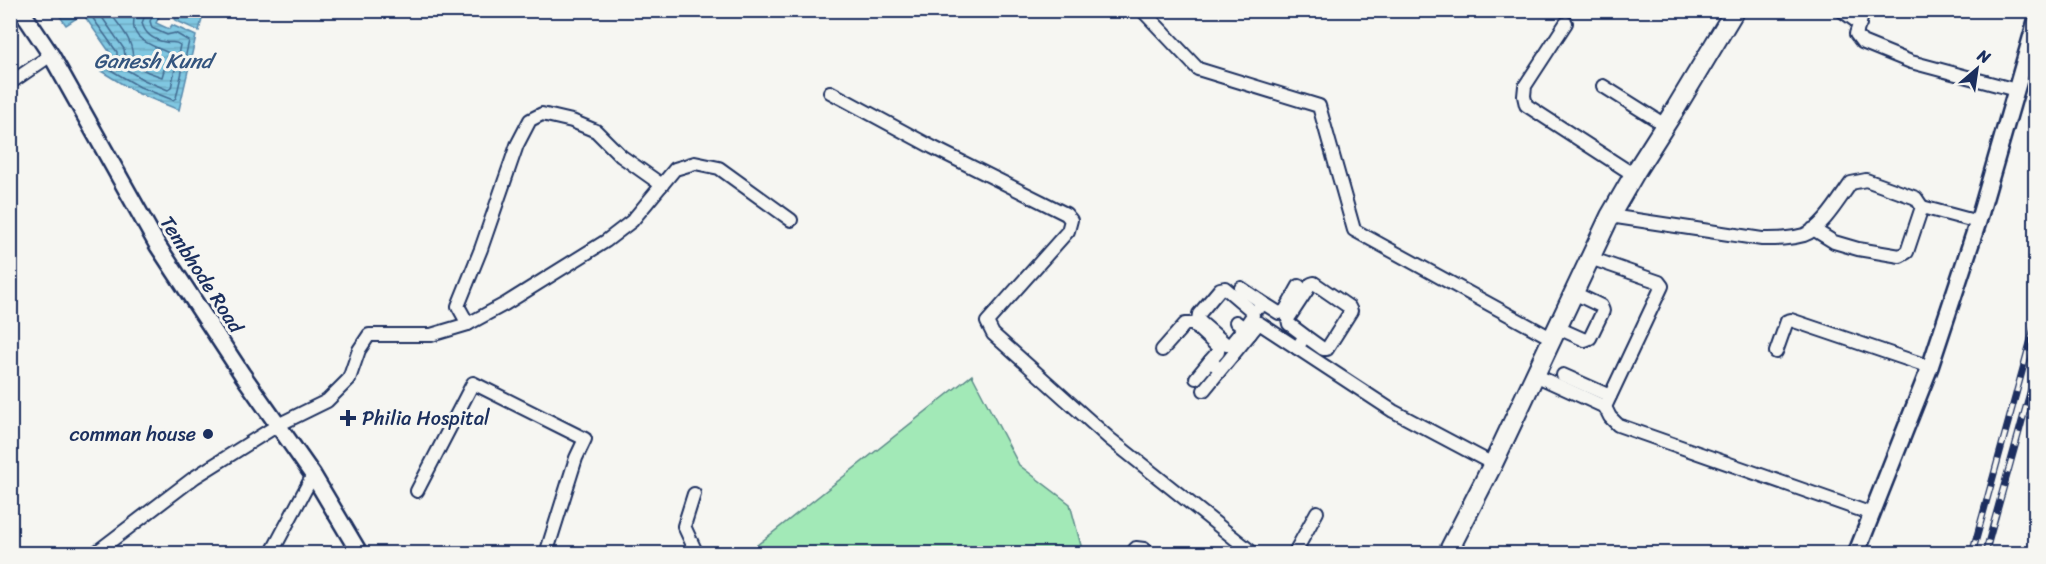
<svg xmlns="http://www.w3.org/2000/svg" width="2046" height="564" viewBox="0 0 2046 564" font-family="Sriracha,sans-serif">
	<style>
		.grass { fill: #a2e9b7; stroke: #5e8c8a; stroke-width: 1.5 }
		.water { fill: url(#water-rules); stroke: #588aad; stroke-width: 1.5 }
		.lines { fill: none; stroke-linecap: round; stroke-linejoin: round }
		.shore { stroke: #436c92; stroke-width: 1.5 }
		.minor-casing { stroke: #1b2f5e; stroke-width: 16 }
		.tertiary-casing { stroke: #1b2f5e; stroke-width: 20 }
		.secondary-casing { stroke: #1b2f5e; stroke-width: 22 }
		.minor { stroke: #f6f6f2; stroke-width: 12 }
		.tertiary { stroke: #f6f6f2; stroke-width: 15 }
		.secondary { stroke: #f6f6f2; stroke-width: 18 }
		.rail-casing { stroke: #1b2f5e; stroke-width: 7 }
		.rail { stroke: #f6f6f2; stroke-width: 4.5; stroke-dasharray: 14; stroke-linecap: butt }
		.poi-dot { fill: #1b2f5e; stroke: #f6f6f2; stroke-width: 2 }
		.labels { text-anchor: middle; stroke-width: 6; stroke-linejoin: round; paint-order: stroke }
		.street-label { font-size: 20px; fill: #1b2f5e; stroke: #f6f6f2 }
		.poi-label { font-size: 20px; fill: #1b2f5e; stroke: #f6f6f2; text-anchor: start }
		.water-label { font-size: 21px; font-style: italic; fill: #34557f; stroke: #f6f6f2 }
	</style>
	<defs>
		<pattern id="water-rules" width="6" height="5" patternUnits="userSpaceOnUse" patternTransform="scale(1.5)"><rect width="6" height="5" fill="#80c7e1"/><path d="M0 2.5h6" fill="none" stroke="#6eabc3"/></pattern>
	</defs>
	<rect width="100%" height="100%" fill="#f6f6f2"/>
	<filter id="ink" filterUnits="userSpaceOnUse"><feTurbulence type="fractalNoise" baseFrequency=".0167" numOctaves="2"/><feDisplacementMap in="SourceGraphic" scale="12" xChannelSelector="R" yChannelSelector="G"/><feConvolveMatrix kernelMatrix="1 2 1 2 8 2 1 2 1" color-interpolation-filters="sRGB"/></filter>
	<g filter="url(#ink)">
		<polygon class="grass" points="972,375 1019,465 1070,504 1083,553 747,553"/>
		<g class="water">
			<polygon points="56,11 162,11 156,23 169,29 172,25 196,36 179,110 137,93 96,68 111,54 83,14 66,25"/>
			<polygon points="167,11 204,11 199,31 175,20 177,14"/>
		</g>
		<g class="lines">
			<g class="shore">
				<polyline points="87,10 117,52 117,57 109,65 109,69 140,87 173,100 176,98 189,41 175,33 167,35 152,28 150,21 156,10"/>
				<path d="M97,10L124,49L125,56L122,67L144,80L168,90L171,88L180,45C174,40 172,44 165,42C154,40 145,34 142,23L147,10"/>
				<path d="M108,10C122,30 134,39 133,64L148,72L162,77L169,53C150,44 124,39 137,10"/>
			</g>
			<defs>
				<g id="minor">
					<polyline points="1142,10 1198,69 1319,106 1354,230 1553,339"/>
					<polyline points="1841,10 1860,24"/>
					<polyline points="1864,10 1856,34 1862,42 1911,62 2016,90"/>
					<polyline points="1566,23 1525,86 1524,96 1526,105 1634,175"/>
					<polyline points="10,83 51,55"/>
					<polyline points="1603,86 1665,125"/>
					<polyline points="830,92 932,147 1066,214 1071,220 1068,231 987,322 993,334 1110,439 1254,554"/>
					<polyline points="1922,207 1978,222"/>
					<path d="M1610,216L1762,239C1777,239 1790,239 1804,235C1822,229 1840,198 1851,183L1866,180L1916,198L1922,207L1907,252L1900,256L1858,249L1834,242L1813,229"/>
					<polyline points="1590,258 1659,282 1662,286 1605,407"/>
					<polyline points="1241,288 1260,301 1260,307"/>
					<polyline points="1260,301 1279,313 1285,311 1299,286"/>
					<polyline points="1236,322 1244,328 1253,315 1252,311 1225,288 1220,289 1199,314 1198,320 1226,344 1231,344 1244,328 1250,334"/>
					<polyline points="468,324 458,306 481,249 517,145 530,120 542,114 572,121 596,131 621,156 662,185"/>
					<polyline points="1558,328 1585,340 1590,338 1603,311 1601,306 1574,293"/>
					<polyline points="1297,348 1305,336 1323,349 1327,349 1351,311 1349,307 1314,283 1311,284 1288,319 1289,324 1305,336"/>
					<polyline points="1162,350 1185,324 1193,324 1218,347 1218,352 1210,361"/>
					<polyline points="1776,352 1787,321 1791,320 1930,367"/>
					<polyline points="1535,375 1605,407 1610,417 1618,425 1872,514"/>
					<polyline points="1563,375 1610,396"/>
					<polyline points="1196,378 1210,361 1215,365"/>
					<polyline points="1204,390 1259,323 1393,411 1493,464"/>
					<polyline points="417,491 473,383 585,439 576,458 546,554"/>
					<polyline points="694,494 684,526 697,554"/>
					<polyline points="94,554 195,477 278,425 327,401 349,379 359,350 369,335 431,335 468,324 505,304 606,241 632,221 675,169 695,163 719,168 791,220"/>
					<polyline points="271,554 313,475"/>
					<polyline points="1131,554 1136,548 1144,549 1150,554"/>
					<polyline points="1294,554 1317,512"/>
				</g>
				<g id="tertiary">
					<polyline points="21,10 51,55 158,246 242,374 313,475 360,554"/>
					<polyline points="1856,554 1930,367 1978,222 2036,21"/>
				</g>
				<polyline id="secondary" points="1447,554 1493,464 1610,216 1636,171 1676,108 1735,10"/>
			</defs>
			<use href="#minor" class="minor-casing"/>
			<use href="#tertiary" class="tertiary-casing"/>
			<use href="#secondary" class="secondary-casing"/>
			<use href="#minor" class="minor"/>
			<use href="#tertiary" class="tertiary"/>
			<use href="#secondary" class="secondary"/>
			<defs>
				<g id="rail">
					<polyline points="1972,554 2036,321"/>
					<polyline points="1985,554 2036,371"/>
				</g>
			</defs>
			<use href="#rail" class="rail-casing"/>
			<use href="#rail" class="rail"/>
		</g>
	</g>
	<g class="poi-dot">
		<path d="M345 409h6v6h6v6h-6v6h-6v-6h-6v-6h6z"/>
		<circle cx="208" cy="434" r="6"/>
	</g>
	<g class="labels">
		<g class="street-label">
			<text transform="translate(202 274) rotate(57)" y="7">Tembhode Road</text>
		</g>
		<g class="poi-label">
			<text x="362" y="425">Philia Hospital</text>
			<text x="196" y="441" text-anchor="end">comman house</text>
		</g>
		<g class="water-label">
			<text x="153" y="68">Ganesh Kund</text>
		</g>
	</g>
	<rect width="2046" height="564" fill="none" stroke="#f6f6f2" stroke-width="36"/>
	<rect x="18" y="18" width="2010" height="528" fill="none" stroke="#1b2f5e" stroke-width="2" filter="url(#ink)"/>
	<g transform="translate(1977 69) rotate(29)" stroke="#f6f6f2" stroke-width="4.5" paint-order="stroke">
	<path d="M0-4.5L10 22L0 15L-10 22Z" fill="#1b2f5e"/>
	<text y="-9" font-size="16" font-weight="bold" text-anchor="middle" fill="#1b2f5e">N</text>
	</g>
</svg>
